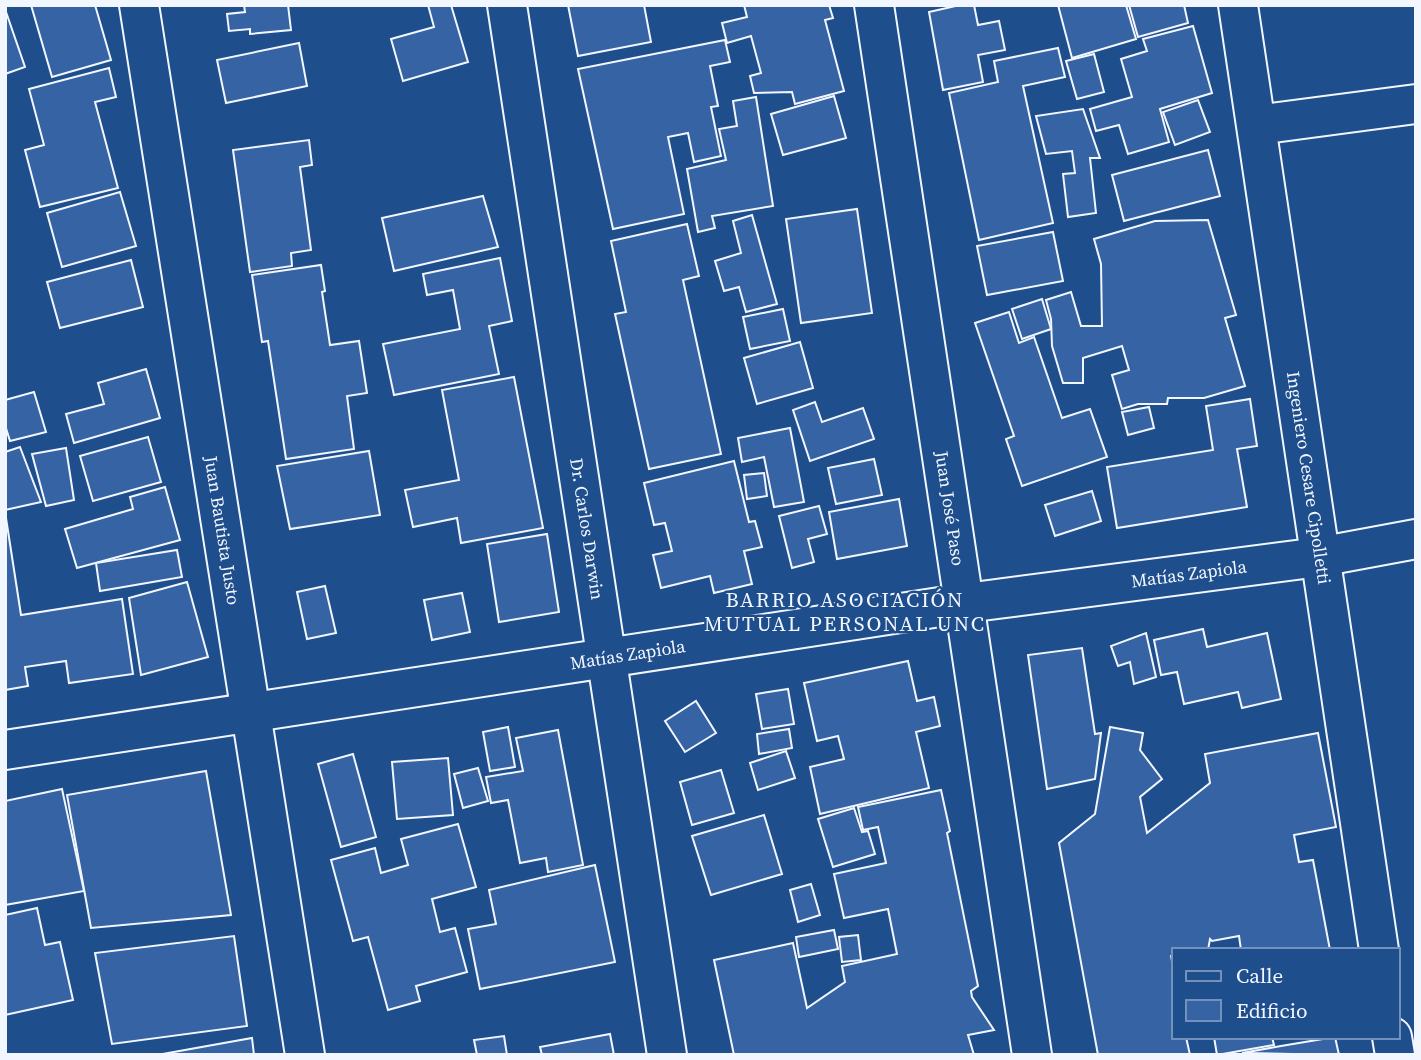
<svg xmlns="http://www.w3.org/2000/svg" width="1421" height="1060" viewBox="0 0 1421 1060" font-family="'Source Serif 4',serif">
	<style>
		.building { fill: #3563a3; stroke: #f2f6ff; stroke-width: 2 }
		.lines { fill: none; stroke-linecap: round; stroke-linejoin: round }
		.minor-casing { stroke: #f2f6ff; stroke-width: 42 }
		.minor { stroke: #1f4e8c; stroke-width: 38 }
		.labels { text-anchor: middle; stroke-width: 5; stroke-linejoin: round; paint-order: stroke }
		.street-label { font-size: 18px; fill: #f2f6ff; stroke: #1f4e8c }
		.quarter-label { font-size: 21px; letter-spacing: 2px; fill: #f2f6ff; stroke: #1f4e8c }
	</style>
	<rect width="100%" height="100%" fill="#1f4e8c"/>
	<g class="building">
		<polygon points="31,5 95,5 111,60 52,77"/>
		<polygon points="244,5 288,5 291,30 250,34 250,29 229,31 227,14 245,12"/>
		<polygon points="428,5 451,5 468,62 403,81 391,39 434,27"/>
		<polygon points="568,5 644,5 651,42 578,56"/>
		<polygon points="744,5 829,5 833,18 825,20 844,91 795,104 792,92 754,93 750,76 761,73 751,36 727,43 722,23 747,17"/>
		<polygon points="960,5 974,5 978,25 999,21 1005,50 978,55 983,82 943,90 929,12"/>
		<polygon points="1058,5 1126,5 1136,39 1072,58"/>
		<polygon points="1129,5 1184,5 1188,23 1138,37"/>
		<polygon points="5,9 25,67 5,74"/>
		<polygon points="1193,26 1212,93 1160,109 1169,142 1128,154 1119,125 1096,131 1090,109 1132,97 1121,59 1147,51 1143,39"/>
		<polygon points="725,40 730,62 710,66 718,106 711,107 721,156 694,162 688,133 668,137 684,214 613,229 578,69"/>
		<polygon points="299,43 307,86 226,103 217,60"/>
		<polygon points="1058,48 1065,77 1023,86 1053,223 979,240 949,93 998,82 994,61"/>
		<polygon points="1094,54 1104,92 1077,99 1066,61"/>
		<polygon points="109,68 116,97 95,102 118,188 40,207 25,150 44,145 29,89"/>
		<polygon points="834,96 846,138 783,155 771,114"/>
		<polygon points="756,97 773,206 712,216 715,228 698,232 687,169 726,160 719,129 737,126 733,101"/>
		<polygon points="1198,100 1210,132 1175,145 1163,112"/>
		<polygon points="1083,109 1100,158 1090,158 1096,213 1068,217 1063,174 1075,173 1072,151 1046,154 1036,116"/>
		<polygon points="309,140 312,165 300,167 311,250 291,253 292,266 250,272 233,150"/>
		<polygon points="1208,150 1220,196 1124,221 1112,175"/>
		<polygon points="120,192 136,246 62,267 47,213"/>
		<polygon points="483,196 498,247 394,271 382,218"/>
		<polygon points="857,209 872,313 801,323 786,219"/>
		<polygon points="752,215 777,304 746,312 739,287 724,291 715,261 741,253 733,221"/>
		<polygon points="1208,220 1236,315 1225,318 1245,386 1204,398 1168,398 1167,404 1138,404 1122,409 1112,375 1129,370 1122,346 1083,358 1083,383 1063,383 1052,346 1051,319 1046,300 1071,292 1081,326 1102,326 1101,264 1094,239 1155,221"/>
		<polygon points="687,224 699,276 683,280 721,454 649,469 615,314 626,312 611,241"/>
		<polygon points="1053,232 1063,281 987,295 977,246"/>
		<polygon points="500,258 512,321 489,326 499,374 394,395 383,344 460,329 453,290 427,295 423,274"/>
		<polygon points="131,260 143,307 60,328 47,282"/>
		<polygon points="321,265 325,291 322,292 330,345 359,341 367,393 347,396 354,449 286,459 268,341 262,342 252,275"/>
		<polygon points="1042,299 1051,329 1022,339 1012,309"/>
		<polygon points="783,309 790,341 750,349 743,317"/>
		<polygon points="1009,312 1019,343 1034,337 1062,418 1090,409 1107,457 1022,486 1006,439 1014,436 975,323"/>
		<polygon points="800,342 813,388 757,404 744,358"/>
		<polygon points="146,369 160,418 74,443 66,414 104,404 98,383"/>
		<polygon points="514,377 543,528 461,543 457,518 413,527 405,490 459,480 442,390"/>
		<polygon points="34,392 46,432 10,441 5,425 5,400"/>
		<polygon points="1250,399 1257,446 1237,449 1247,507 1117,528 1107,467 1213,450 1206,406"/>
		<polygon points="815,402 822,422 863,408 874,439 810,461 793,410"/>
		<polygon points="1149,407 1154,428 1128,435 1122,412"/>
		<polygon points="790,428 804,502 774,507 764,457 742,462 738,438"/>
		<polygon points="148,437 161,482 93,501 80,456"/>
		<polygon points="20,447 41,502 5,510 5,452"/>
		<polygon points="66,448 74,500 46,506 32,454"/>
		<polygon points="369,451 380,515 290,529 277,466"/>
		<polygon points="874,459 882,495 836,504 828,468"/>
		<polygon points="734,461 749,522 755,521 762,547 744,551 752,584 714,593 710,576 661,588 653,555 672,551 665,523 654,525 644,483"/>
		<polygon points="764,473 767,496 747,499 744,475"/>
		<polygon points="165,487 180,540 77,568 65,529 133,509 130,497"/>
		<polygon points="1092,491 1101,521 1055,536 1045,505"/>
		<polygon points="899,499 907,546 837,559 829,512"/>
		<polygon points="819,506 827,534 808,539 814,562 792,568 779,516"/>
		<polygon points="6,518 21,615 122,599 133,674 69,683 66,661 25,667 28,686 5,690"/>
		<polygon points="547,534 559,612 499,622 487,544"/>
		<polygon points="177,550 182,577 100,591 96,563"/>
		<polygon points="187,582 208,657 141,675 129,598"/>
		<polygon points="325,586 336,633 307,639 297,592"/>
		<polygon points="462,593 470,632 432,640 424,600"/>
		<polygon points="1203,629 1207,647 1267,633 1281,699 1242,708 1238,692 1184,704 1177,672 1161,675 1154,640"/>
		<polygon points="1146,633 1156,677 1134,684 1130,662 1118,666 1111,646"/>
		<polygon points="1082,648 1095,734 1101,733 1095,779 1047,789 1028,655"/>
		<polygon points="908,661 917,701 934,697 940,726 916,732 929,788 820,814 810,767 844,759 838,736 817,741 804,683"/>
		<polygon points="788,689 794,724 762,729 756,694"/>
		<polygon points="696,701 716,733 685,752 665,721"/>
		<polygon points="508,727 515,767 490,771 483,732"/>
		<polygon points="1110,727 1143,733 1140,750 1162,779 1140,797 1147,833 1210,783 1205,754 1318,733 1336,827 1294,835 1299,862 1313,860 1330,950 1241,950 1239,936 1212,941 1210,939 1208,950 1174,950 1174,960 1171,955 1174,974 1174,1037 1186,1037 1190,1055 1098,1055 1059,843 1095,814"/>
		<polygon points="789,729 792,748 759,754 757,734"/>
		<polygon points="558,730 583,865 548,872 546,858 520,863 508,800 491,803 486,777 523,771 516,738"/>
		<polygon points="786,751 795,778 758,790 750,763"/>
		<polygon points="353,754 376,837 341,847 318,764"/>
		<polygon points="448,758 453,815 397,819 392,762"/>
		<polygon points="478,768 488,801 463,808 454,774"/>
		<polygon points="721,770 734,813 692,825 680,782"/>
		<polygon points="206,771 231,915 91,928 67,795"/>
		<polygon points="62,789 84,891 5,905 5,801"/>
		<polygon points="941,790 950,831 947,833 978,986 971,991 972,997 994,1030 968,1035 974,1055 734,1055 714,960 793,943 807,1008 845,982 842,966 897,954 888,909 844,918 834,874 886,863 878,827 863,830 858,807"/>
		<polygon points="854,808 862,832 868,831 875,854 833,867 818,819"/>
		<polygon points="764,815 782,874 711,895 692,836"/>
		<polygon points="458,824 476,887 432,899 440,932 455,928 467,972 416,986 420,1001 388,1010 368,937 353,941 331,860 375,848 381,873 408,865 401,839"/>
		<polygon points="595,865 615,962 480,989 468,929 496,924 489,890"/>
		<polygon points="811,884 820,915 798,922 790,890"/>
		<polygon points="37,908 45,945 60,942 73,1000 5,1015 5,915"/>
		<polygon points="834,930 838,949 799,957 796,937"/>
		<polygon points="858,935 861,960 842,962 839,937"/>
		<polygon points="234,936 247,1026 112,1044 95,953"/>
		<polygon points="610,1034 614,1055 542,1055 540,1047"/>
		<polygon points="504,1036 507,1055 477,1055 474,1040"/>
		<polygon points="1214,1037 1272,1037 1274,1045 1217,1055"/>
		<polygon points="1335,1037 1339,1055 1242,1053 1281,1046"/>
		<polygon points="252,1038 254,1055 157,1055"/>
	</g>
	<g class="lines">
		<defs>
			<g id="minor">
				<path id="s1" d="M139,5L305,1055"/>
				<path id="s2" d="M507,5L667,1055"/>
				<path id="s3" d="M874,5L1032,1055"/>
				<path id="s4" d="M1238,5L1379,950"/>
				<polyline points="1257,125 1416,104"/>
				<path id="s5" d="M5,750L966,603L1319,557L1416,539"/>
				<polyline points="1392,1037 1395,1055"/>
			</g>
		</defs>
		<use href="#minor" class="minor-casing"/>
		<use href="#minor" class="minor"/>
	</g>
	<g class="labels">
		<g class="street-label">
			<text dy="6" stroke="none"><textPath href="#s4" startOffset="478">Ingeniero Cesare Cipolletti</textPath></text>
			<text dy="6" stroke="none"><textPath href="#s3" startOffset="509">Juan José Paso</textPath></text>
			<text dy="6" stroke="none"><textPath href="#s1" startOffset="532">Juan Bautista Justo</textPath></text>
			<text dy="6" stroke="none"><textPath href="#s2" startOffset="530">Dr. Carlos Darwin</textPath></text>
			<text dy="6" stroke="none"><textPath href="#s5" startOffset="1197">Matías Zapiola</textPath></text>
			<text dy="6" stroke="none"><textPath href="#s5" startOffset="630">Matías Zapiola</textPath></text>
		</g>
		<g class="quarter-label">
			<text x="845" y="607">BARRIO ASOCIACIÓN<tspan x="845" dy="24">MUTUAL PERSONAL UNC</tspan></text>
		</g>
	</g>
	<rect width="1421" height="1060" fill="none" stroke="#f2f6ff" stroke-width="14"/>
	<rect x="1172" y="948" width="228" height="91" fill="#1f4e8c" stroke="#7391ba" stroke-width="2"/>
	<rect x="1186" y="971" width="35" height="10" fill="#1f4e8c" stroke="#7391ba" stroke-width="2"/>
	<text x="1236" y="983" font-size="21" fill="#f2f6ff">Calle</text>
	<rect x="1186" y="1000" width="35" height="21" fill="#3563a3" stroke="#7391ba" stroke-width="2"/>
	<text x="1236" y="1018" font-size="21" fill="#f2f6ff">Edificio</text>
</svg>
